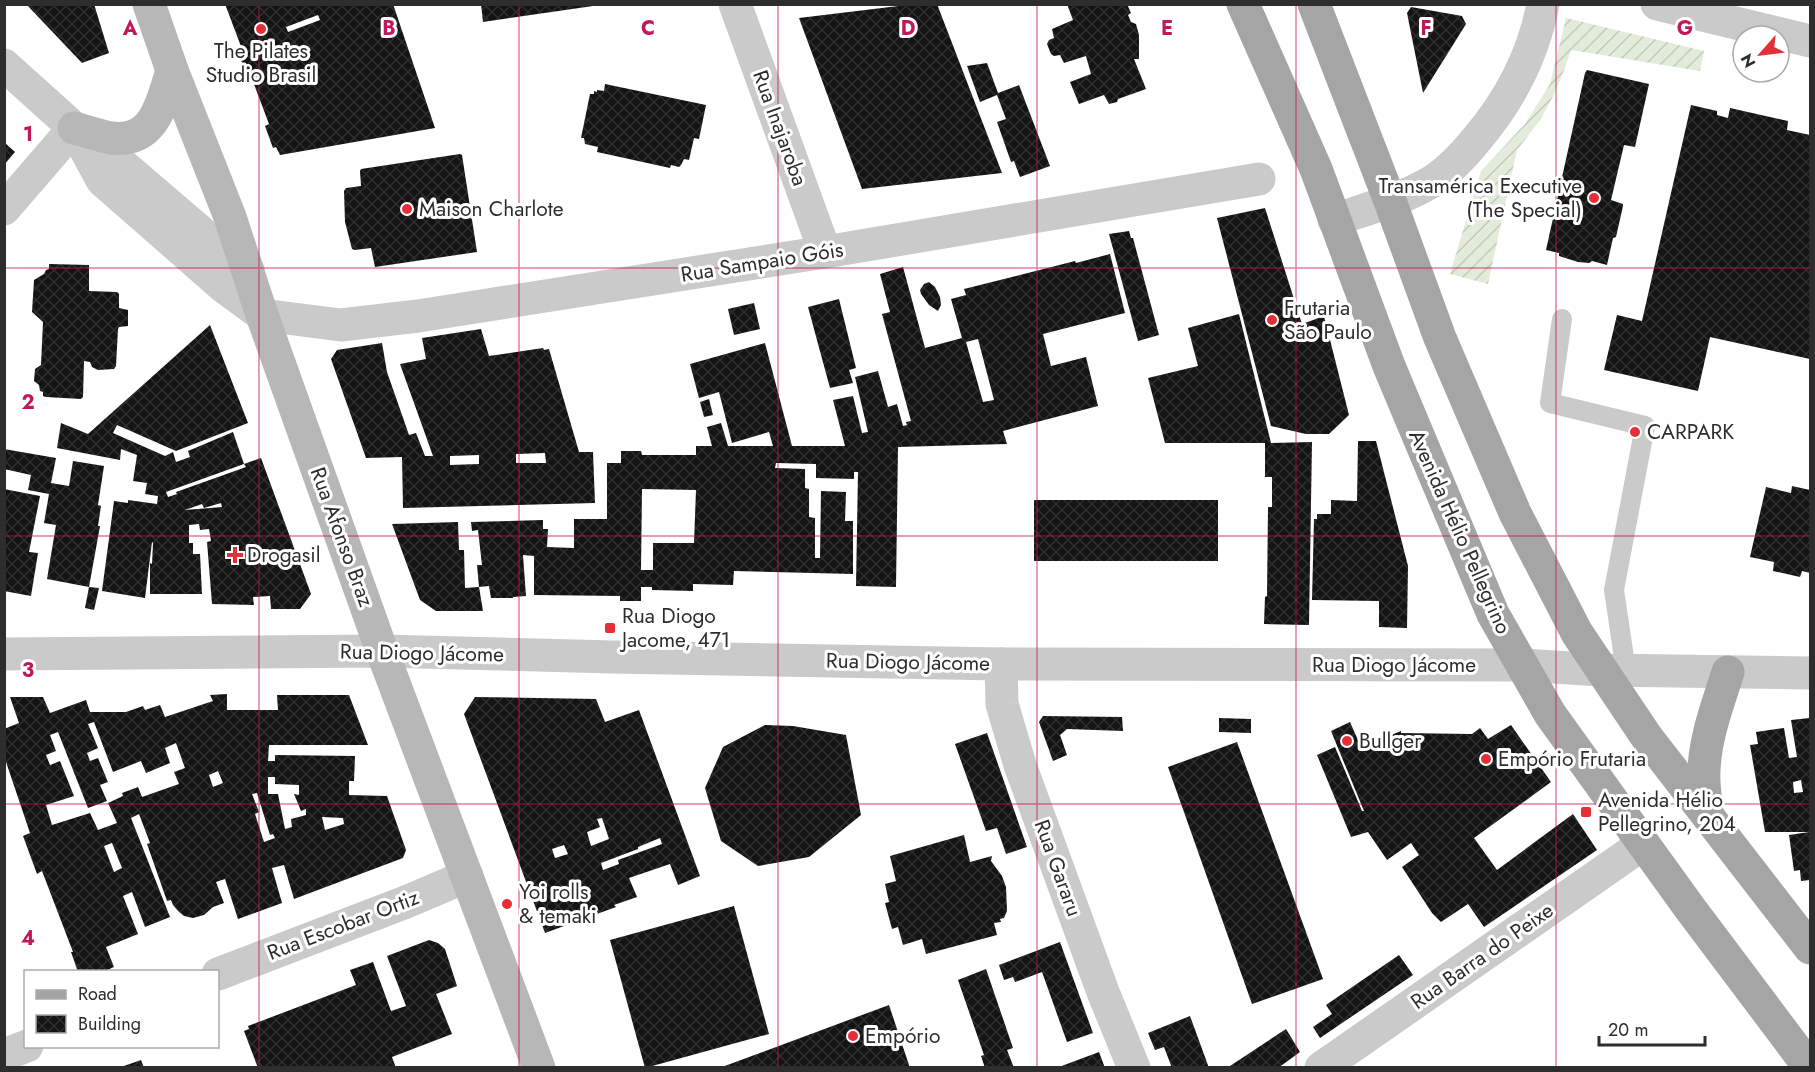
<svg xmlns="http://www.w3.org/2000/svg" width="1815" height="1072" viewBox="0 0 1815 1072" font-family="Jost,sans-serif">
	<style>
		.garden { fill: url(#garden-furrows) }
		.building { fill: url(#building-cross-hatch); fill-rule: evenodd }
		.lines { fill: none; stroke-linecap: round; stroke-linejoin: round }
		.lane { stroke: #cacaca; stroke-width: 20 }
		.street { stroke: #cacaca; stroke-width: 33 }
		.secondary { stroke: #b7b7b7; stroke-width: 33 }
		.primary { stroke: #a5a5a5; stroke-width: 33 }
		.grid { fill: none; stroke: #c2185b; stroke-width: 1.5; stroke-opacity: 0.55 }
		.poi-dot { fill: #e42f39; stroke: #fff; stroke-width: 2 }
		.labels { text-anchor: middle; stroke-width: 6; stroke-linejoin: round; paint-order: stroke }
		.poi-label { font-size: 21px; fill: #2d2d2d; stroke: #fff; text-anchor: start }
		.street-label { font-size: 21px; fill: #2d2d2d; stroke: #fff }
		.grid-label { font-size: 20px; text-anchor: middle; font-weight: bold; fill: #c2185b; stroke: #fff; stroke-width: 6; stroke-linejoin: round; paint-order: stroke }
	</style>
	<defs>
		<pattern id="garden-furrows" width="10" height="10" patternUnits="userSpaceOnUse" patternTransform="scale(1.5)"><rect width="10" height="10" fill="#e3ebdb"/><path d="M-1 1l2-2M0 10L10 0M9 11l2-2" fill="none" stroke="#c3cabc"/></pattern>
		<pattern id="building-cross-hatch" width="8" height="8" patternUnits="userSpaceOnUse" patternTransform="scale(1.5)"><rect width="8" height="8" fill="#141414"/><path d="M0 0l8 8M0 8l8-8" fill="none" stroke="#2e2e2e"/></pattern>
	</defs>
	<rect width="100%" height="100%" fill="#fff"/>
	<polygon class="garden" points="1566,18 1704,51 1700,71 1571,50 1562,76 1552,98 1541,119 1517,150 1488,284 1450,274 1481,171 1525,124 1550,84"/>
	<g class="building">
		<polygon points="26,4 94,4 109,53 82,63"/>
		<path d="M225,4H393L435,128L280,155L276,147L273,148L265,126L269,124L252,79L249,80L240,58L245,57ZM318,15L320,20L288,32L286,27Z"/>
		<polygon points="481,4 593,4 593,6 483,22"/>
		<polygon points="915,4 937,4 1002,173 862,189 799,18"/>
		<polygon points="1067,4 1127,4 1131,13 1128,15 1131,22 1136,24 1139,35 1139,59 1134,59 1146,89 1118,99 1117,102 1109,104 1104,95 1079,104 1070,82 1091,74 1086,56 1064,63 1060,55 1054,56 1051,54 1047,44 1049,40 1054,38 1052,29 1073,20"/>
		<polygon points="1411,7 1462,16 1466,24 1423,93 1407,13"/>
		<polygon points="987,63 998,93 1019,85 1050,166 1020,177 1014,161 1011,162 997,122 1006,119 997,95 980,102 967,66"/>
		<polygon points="1587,70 1649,84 1635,147 1624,145 1611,200 1623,204 1623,206 1616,237 1613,238 1607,265 1592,261 1589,263 1578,262 1559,256 1559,253 1546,250 1585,73"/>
		<polygon points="605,84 706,105 699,139 694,138 689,160 684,159 681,165 679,167 671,165 670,168 597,152 598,147 585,144 584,138 581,138 590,94 594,94 594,91 597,92 597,90 604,91"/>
		<polygon points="1691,105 1717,111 1717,115 1728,118 1730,108 1788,121 1787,130 1810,135 1810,359 1710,337 1698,391 1604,370 1617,315 1642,321"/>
		<polygon points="4,142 15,152 4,165"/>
		<polygon points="460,154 462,155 477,252 375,267 371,248 355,250 352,249 345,222 344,191 346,188 361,186 360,171 361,169"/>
		<polygon points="1265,208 1302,324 1324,316 1349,415 1329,434 1306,434 1271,426 1217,218"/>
		<polygon points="1129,231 1131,238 1133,238 1159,335 1138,341 1109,234"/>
		<path d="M1110,254L1125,313L1043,334L1051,366L1086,357L1098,406L1003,431L1007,444L898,447L896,587L856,586L858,472H854V479L816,478V464L776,463L775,468L805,469V488L809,489V517L815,518V558H820L821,491L846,492L845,521H853V574L734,571L733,585L693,584V591L652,590V587H641V601H620V596L534,595V556L523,555L526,596L513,597V598H491L489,586L479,587L477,565H482L478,530L472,531L471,522L543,520V529H548L547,547L574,548V519H607V463H621V451H641L642,455H696V446H712L707,427L721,423L728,446H773L769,432L732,443L719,392L699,398L690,364L765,343L792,446H845L833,400L853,396L862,433L868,432L855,377L878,371L888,407L897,404L903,426L907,425L906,422L911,421L882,314L890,312L880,274L903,267L925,348L962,338L951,299L966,295L964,289L1075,261L1076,263ZM978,339L994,400L983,402L966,342ZM642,489L696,490L694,543H653V570H641Z"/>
		<polygon points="49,264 89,265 89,291 117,292 119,294 119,308 128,310 128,326 119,327 118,329 116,366 114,369 98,370 92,367 90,362 84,361 83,397 81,399 46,397 43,396 43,392 40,391 39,385 34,381 35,369 41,365 43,322 32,312 34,280 44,274 46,270 49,269"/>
		<polygon points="929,282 935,287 940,297 941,305 938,311 929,305 921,294 920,290 924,284"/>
		<polygon points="839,299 856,368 849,370 853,383 830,388 808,307"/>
		<polygon points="754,303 760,329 734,335 728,309"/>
		<polygon points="1239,314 1271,443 1312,442 1309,625 1264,624 1265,597 1267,596 1268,507 1272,507 1272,477 1265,477 1265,443 1165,443 1148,378 1198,366 1188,328"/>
		<path d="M210,325L248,423L176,451L117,425L113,433L165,456L173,452L176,462L190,457L188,451L233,432L244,464L261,458L311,594L300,609H271L270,596L253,597L254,605L212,604L207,542L211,541L209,529L200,530L199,524L189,525V543H193V554H200L202,594H150V563L152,564L153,543L152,542L145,598L102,591L114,501L128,503V500L157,504L158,496L145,494L147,483L133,481L137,455L121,449L120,460L57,448L61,423L88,434ZM244,464L246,467L176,492L177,494L168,497L166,492ZM221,503L222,507L185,510L202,504L204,508Z"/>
		<path d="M481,329L489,356L543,348L544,350L549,349L579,452H593L595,503L403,508L402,457L366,458L331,359L337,350L382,343L387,372L409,435L416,433L425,456H433L400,364L426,359L422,338ZM545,453L546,463H516V454ZM479,455V464L450,465V456Z"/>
		<polygon points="709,399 713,415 704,417 700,402"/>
		<polygon points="1358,441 1376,441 1408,566 1407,628 1379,627 1379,601 1312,600 1314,519 1317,519 1317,514 1331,514 1331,500 1357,501"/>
		<polygon points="4,449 56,458 51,483 69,486 73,461 104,466 98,505 101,506 98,526 100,526 89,587 47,579 56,525 44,523 49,494 28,490 31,475 4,469"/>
		<polygon points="1792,486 1810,490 1810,573 1802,571 1800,577 1773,571 1774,562 1750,557 1766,487 1791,493"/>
		<polygon points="4,489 40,496 29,552 38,553 31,596 4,591"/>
		<rect x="1034" y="500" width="184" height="61"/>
		<polygon points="458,522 459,550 464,550 465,588 479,587 483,611 436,611 420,600 392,524"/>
		<polygon points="89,587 99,588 94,610 85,608"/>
		<path d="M227,694V710H278L277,695H349L368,745H269L268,761H275V755L355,756L354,781H349V795L387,796L406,850L403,858L294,899L284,865L272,868L282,903L238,919L225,879L216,882L224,903L213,907L204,915L193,918L184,916L178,911L173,905L171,900L167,901L147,844L150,843L139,814L131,818L170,917L145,927L132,892L123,896L138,934L106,947L114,967L103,972H78L71,952H73L42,871L37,874L23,836L30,833L4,756V729L19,723L10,697H43L50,713L86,700L90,712H126L143,706L145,710L160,705L165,717L213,701L210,695ZM94,722L113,772L141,761L146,773L170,763L165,748L176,743L185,768L174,772L179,784L142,797L138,787L122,793L123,796L108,803L117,823L98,830L90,813L52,825L46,805L74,796L60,761L50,765L46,755L56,751L50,735L58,732L88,808L107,801L100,785L108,782L98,758L90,761L87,753L98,748L88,724ZM218,771L223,783L213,787L209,775ZM268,777H275V784L299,785V795L294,794L301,811L306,809V815L291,819L292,827L285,829L278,794H268ZM257,793L270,835L273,834L275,838L264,842L255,814L259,812L252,794ZM322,817L343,818L344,824L325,830ZM112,843L122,868L114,872L104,846Z"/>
		<path d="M475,697L596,699L605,722L639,710L700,876L678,885L670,864L629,878L637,897L614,905L616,907L545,933L464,714ZM602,818L609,839L591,846L587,832L600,827L597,819ZM660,838L662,844L618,860L619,864L603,870L601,863L638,849V847ZM564,845L568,854L555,858L552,849Z"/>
		<polygon points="1043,716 1122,717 1123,731 1067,729 1060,735 1067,755 1053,761 1039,722"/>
		<polygon points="1219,718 1251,719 1251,733 1219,732"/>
		<path d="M1810,718V880L1801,881L1800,870L1794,871L1789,835L1809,832H1765L1750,745L1758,744L1756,732L1784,728L1789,758L1797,757L1791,720ZM1801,780L1803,792L1794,793L1793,782Z"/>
		<polygon points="1350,722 1361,747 1401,731 1401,733 1472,734 1480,728 1488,739 1511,725 1551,782 1474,838 1497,870 1573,814 1597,850 1484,927 1468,904 1441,922 1432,913 1402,867 1419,855 1411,843 1387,860 1368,832 1351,837 1317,755 1335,747 1362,811 1364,811 1331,731"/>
		<polygon points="765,725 793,726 846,735 861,815 809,857 758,866 721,841 705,788 723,747"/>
		<polygon points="987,733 1027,847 1006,854 997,828 986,831 955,744"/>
		<polygon points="1237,742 1323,979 1252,1004 1168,767"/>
		<polygon points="964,835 970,862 992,856 991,861 1002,876 1006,887 1007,911 1004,918 1000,919 1001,922 994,923 997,935 926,954 922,939 903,945 898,927 892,929 885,903 889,902 885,884 896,881 890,856"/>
		<polygon points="734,906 769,1034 645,1068 610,940"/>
		<polygon points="429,940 438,943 445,949 457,986 436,994 452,1034 392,1057 396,1068 258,1068 244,1031 249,1029 248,1026 356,985 350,970 373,962 391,1011 406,1006 387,956"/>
		<polygon points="1060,942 1093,1033 1067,1042 1042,972 1015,982 1013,977 1004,980 999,965"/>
		<polygon points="1399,955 1413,975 1320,1038 1313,1027 1332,1014 1326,1005"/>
		<polygon points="986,969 1013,1048 1007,1050 1014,1068 985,1068 981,1056 984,1055 958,980"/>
		<polygon points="889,1005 910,1068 722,1068 722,1067"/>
		<polygon points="1190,1016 1209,1068 1172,1068 1164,1047 1155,1050 1148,1033"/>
		<polygon points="1286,1029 1300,1052 1278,1068 1227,1068"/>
		<polygon points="1099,1052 1105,1068 1059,1068 1059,1067"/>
		<polygon points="141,1060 144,1068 121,1068 121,1067"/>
	</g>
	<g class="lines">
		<polyline class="lane" points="1562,319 1550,403 1645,426 1614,590 1626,671"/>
		<g class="street">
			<polyline points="735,4 825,252"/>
			<polyline points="1657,4 1810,41"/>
			<polyline points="4,65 74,128 118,161 230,257 248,270"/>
			<polyline points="74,128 102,180 224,287 262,315 341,325 418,316 825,252 1259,179"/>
			<polyline points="4,209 74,128"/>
			<path d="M1334,220C1367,209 1403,199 1433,181C1450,170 1463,156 1476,140C1510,100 1533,57 1543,4"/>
			<polyline points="4,654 382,651 613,657 1001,664 1522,665 1602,670 1810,673"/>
			<polyline points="1001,664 1002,704 1020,765 1103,992 1134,1068"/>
			<polyline points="218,974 406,902 467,876"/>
			<polyline points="4,1055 27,1046"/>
			<polyline points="1321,1068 1643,844"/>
		</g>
		<g class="secondary">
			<polyline points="149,4 172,70 230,217 262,315 382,651 539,1068"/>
			<path d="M74,128C86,131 99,136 111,138C155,143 162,103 172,70"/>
		</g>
		<g class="primary">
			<polyline points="1243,4 1316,169 1389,366 1493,614 1550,714 1689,907 1810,1068"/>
			<polyline points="1314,4 1390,201 1440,338 1515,513 1577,633 1646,736 1810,948"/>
			<path d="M1707,813C1706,799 1703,785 1704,771C1705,737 1718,704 1728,672"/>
		</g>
	</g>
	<path class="grid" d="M259,4V1068M519,4V1068M778,4V1068M1037,4V1068M1296,4V1068M1556,4V1068M4,268H1810M4,536H1810M4,804H1810"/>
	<g class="poi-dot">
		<circle cx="261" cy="29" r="6"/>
		<circle cx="1594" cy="198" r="6"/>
		<circle cx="407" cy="209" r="6"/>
		<circle cx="1272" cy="320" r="6"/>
		<circle cx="1635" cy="432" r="6"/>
		<path d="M232 546h6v6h6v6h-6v6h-6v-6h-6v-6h6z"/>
		<rect x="604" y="622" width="12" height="12" rx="3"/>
		<circle cx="1347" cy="741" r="6"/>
		<circle cx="1486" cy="759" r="6"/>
		<rect x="1580" y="806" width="12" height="12" rx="3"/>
		<circle cx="507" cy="904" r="6"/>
		<circle cx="853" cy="1036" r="6"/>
	</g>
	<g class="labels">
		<g class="poi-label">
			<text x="261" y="58" text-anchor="middle">The Pilates<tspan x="261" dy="24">Studio Brasil</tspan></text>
			<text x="1582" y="193" text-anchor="end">Transamérica Executive<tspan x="1582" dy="24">(The Special)</tspan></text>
			<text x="419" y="216">Maison Charlote</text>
			<text x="1284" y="315">Frutaria<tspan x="1284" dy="24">São Paulo</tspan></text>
			<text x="1647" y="439">CARPARK</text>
			<text x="247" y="562">Drogasil</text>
			<text x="622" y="623">Rua Diogo<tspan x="622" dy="24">Jacome, 471</tspan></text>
			<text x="1359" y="748">Bullger</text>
			<text x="1498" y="766">Empório Frutaria</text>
			<text x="1598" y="807">Avenida Hélio<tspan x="1598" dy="24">Pellegrino, 204</tspan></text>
			<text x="519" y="899">Yoi rolls<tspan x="519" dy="24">&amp; temaki</tspan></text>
			<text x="865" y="1043">Empório</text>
		</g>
		<g class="street-label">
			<text transform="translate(780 128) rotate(70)" y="7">Rua Inajaroba</text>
			<text transform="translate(762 262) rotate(-9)" y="7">Rua Sampaio Góis</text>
			<text transform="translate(1460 532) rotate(66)" y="7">Avenida Hélio Pellegrino</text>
			<text transform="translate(342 537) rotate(70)" y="7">Rua Afonso Braz</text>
			<text transform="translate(422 653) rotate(1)" y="7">Rua Diogo Jácome</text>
			<text transform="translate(908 662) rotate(1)" y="7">Rua Diogo Jácome</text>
			<text x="1394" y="672">Rua Diogo Jácome</text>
			<text transform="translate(1058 868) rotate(70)" y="7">Rua Gararu</text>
			<text transform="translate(343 925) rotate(-21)" y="7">Rua Escobar Ortiz</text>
			<text transform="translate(1482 956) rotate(-35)" y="7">Rua Barra do Peixe</text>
		</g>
	</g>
	<g class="grid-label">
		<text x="130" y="35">A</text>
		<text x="389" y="35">B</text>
		<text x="648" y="35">C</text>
		<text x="908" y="35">D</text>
		<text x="1167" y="35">E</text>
		<text x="1426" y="35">F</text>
		<text x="1685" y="35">G</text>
		<text x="28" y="141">1</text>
		<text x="28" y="409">2</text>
		<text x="28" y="677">3</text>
		<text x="28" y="945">4</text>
	</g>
	<rect width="1815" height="1072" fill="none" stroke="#2d2d2d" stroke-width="12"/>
	<rect x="24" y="970" width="195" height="78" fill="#ffffff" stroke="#ababab" stroke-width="1.5"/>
	<rect x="36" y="990" width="30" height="9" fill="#a5a5a5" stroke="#ababab" stroke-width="1.5"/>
	<text x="78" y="1000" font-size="18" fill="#2d2d2d">Road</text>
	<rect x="36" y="1015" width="30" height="18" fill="url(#building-cross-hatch)" stroke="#ababab" stroke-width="1.5"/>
	<text x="78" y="1030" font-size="18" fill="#2d2d2d">Building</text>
	<g transform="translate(1761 54) rotate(242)"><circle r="28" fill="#ffffff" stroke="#ababab" stroke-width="1.5"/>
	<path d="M0-4.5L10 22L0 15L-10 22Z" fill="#e42f39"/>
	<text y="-9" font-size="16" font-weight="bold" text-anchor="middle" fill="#2d2d2d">N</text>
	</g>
	<path d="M1599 1036v9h106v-9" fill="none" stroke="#2d2d2d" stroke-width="3"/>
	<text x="1608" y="1036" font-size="18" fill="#2d2d2d" stroke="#ffffff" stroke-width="4.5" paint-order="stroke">20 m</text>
</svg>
